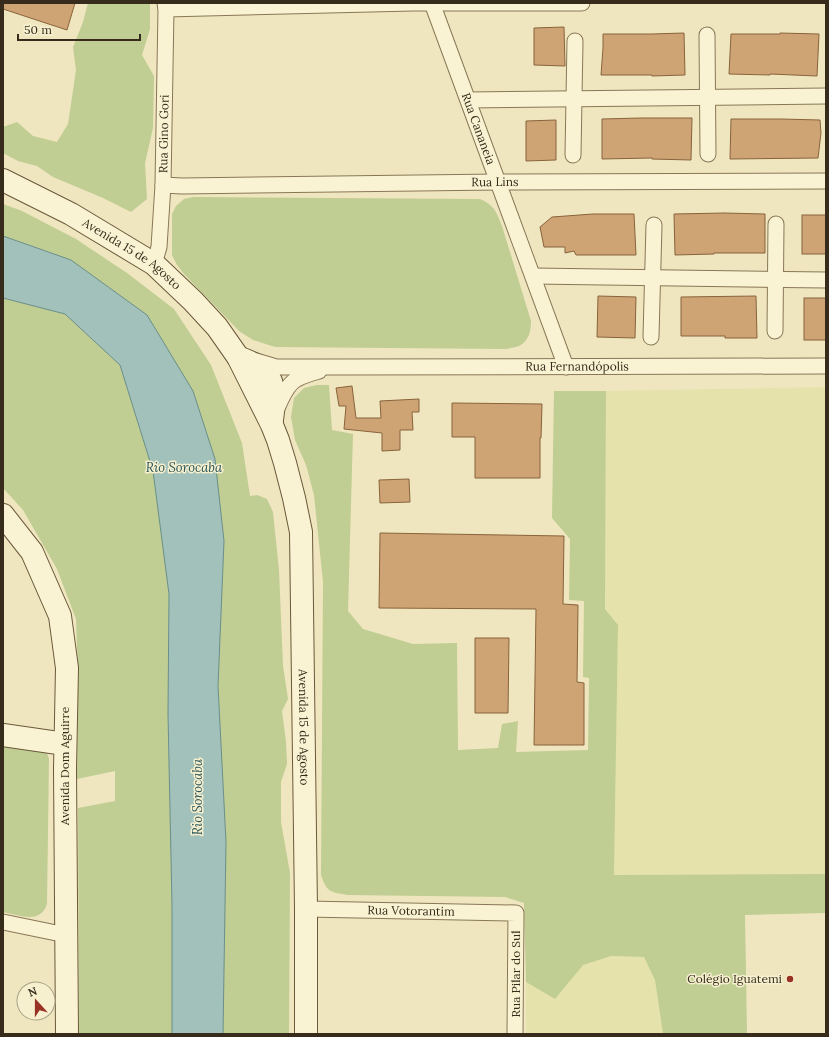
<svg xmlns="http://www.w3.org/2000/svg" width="829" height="1037" viewBox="0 0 829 1037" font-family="Lora,serif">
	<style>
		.farmland { fill: #e5e2ac }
		.green { fill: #c0cd93 }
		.water { fill: #a3c1bb; stroke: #6a8f8a }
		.building { fill: #cfa474; stroke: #88633c }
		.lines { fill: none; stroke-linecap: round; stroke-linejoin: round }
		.street-casing { stroke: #887757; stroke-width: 17 }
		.secondary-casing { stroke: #6a583a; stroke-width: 24 }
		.street { stroke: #faf3d3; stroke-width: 15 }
		.secondary { stroke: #faf3d3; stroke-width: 22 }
		.poi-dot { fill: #993225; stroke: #f6f0cf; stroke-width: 1.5 }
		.labels { text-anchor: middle; stroke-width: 3; stroke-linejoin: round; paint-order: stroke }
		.street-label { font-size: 12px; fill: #372c1c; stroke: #f6f0cf }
		.poi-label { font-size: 12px; fill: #372c1c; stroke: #f6f0cf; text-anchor: end }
		.water-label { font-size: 13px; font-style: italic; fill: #2b5558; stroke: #f6f0cf }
	</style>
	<rect width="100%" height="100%" fill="#efe6bf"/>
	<g class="farmland">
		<polygon points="826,387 826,874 614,875 618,625 605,609 606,391"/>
		<polygon points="611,956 645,957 655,980 663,1034 526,1034 526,982 555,999 582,965"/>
	</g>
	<g class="green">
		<polygon points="88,3 150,3 150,29 142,55 154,76 153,128 145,163 147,199 131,212 103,198 53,177 37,166 18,161 3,153 3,127 17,122 33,136 57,142 68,124 76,70 73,47 83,22"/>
		<path d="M193,197L480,199C495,206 496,211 502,226L531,321C531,331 529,341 519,346C516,347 511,348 507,349L275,347L253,340L239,331L184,274L177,265L172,255V214L176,206L184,199Z"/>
		<polygon points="3,204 22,211 76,239 127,273 174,309 211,365 242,443 250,496 257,495 267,499 273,512 279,570 283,666 288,699 282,711 286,742 287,764 281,782 281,822 290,873 289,1034 79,1034 78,808 115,801 115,771 77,779 78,674 76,619 57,569 23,510 3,488"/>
		<path d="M317,385H329L332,430L353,434L348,611L363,629L413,644L457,643L458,750L498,748L502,724L518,721L516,752L588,750L589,678L583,677L584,601L569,600L570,539L552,518L554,391H606L605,609L618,625L614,875L826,874V913L745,915L747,1034H663L655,980L644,957L611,956L583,965L555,999L526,982L524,903L505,897L348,895C331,892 327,893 321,875L323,582L314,495L306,465L295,440L291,417L294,398L304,388Z"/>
		<path d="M3,732L45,747L49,759L47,904C40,925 19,915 3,912Z"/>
	</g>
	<polygon class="water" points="3,236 71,260 147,315 193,391 215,459 224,541 218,686 226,842 223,1034 172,1034 172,905 168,714 169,594 153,471 120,365 65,314 3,298"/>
	<g class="building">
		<polygon points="3,3 75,3 67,30 3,9"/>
		<polygon points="564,27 565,66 534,65 534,28"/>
		<polygon points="684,33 685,75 652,76 652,75 601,75 603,48 603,34 652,34"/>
		<polygon points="780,33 819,34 817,76 770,74 770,75 729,74 731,34 780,34"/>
		<polygon points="641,118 692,118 691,160 652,159 652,158 602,159 602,119"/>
		<polygon points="731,119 781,119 820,120 821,133 818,158 730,159"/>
		<polygon points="556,120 556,160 526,161 526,121"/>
		<polygon points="724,213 765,214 765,253 714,253 714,254 675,255 674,214"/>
		<polygon points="593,214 634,214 636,255 576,255 574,251 565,253 565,247 544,247 540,227 552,217"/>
		<rect x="802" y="215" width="24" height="39"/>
		<polygon points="598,296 636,297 635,338 597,337"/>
		<polygon points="756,296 757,338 725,338 725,336 681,336 681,297"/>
		<rect x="804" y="298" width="22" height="42"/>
		<polygon points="352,386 356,418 381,418 380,401 419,399 419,412 412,412 413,430 400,430 400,450 382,451 382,433 344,429 346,406 339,406 336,388"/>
		<polygon points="452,403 542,404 541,438 540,438 540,478 475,478 475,437 452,437"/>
		<polygon points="409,479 410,502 380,503 379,480"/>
		<polygon points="380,533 564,536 563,604 578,605 577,682 584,683 584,745 534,745 536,609 379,608"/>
		<polygon points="475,638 509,638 508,713 475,713"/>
	</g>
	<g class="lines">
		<defs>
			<g id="street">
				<path id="s1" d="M432,3L566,367"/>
				<polyline points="166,9 413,3 582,3"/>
				<polyline points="707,35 708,154"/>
				<polyline points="468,100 826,96"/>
				<polyline points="573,155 575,41"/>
				<path id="s2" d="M163,185L182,186L498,182L826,181"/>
				<path id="s3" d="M154,264L159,247L163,185L166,9L165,3"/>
				<polyline points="533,276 826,280"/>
				<polyline points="775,331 776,224"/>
				<polyline points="651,337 654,225"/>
				<path id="s4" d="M256,361L276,367H328L826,366"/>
				<path d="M276,411C280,401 287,384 297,379C304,375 312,373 319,371"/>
				<path id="s5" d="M306,909L516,913L515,1034"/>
				<polyline points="3,922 66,935"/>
			</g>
			<g id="secondary">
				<path id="s6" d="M3,180L71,214L154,264L193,301L217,327L238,357L272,425L278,440L285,463L294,498L301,532L306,909V1034"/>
				<path d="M238,357C247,361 259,365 265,372C277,384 274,405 272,420"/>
				<polyline points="3,515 32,552 60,616 67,668 65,769 67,1034"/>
				<polyline points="3,735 65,744"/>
			</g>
		</defs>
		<use href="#street" class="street-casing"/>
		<use href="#secondary" class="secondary-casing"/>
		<use href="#street" class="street"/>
		<use href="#secondary" class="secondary"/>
	</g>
	<circle class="poi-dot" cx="790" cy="979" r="4"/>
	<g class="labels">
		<g class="street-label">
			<text dy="4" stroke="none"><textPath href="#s1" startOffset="134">Rua Cananeia</textPath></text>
			<text dy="4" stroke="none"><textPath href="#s3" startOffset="131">Rua Gino Gori</textPath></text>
			<text dy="4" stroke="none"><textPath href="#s2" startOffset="332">Rua Lins</textPath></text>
			<text dy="4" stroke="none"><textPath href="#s6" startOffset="149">Avenida 15 de Agosto</textPath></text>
			<text dy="4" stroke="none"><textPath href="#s4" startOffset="322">Rua Fernandópolis</textPath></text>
			<text dy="4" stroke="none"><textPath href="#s6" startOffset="681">Avenida 15 de Agosto</textPath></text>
			<text transform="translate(65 766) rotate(-90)" y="4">Avenida Dom Aguirre</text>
			<text dy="4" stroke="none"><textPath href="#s5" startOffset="105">Rua Votorantim</textPath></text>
			<text transform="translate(516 974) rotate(-90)" y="4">Rua Pilar do Sul</text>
		</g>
		<g class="poi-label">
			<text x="782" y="983">Colégio Iguatemi</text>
		</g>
		<g class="water-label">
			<text x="184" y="472">Rio Sorocaba</text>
			<text transform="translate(197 797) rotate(-90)" y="5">Rio Sorocaba</text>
		</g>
	</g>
	<rect width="829" height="1037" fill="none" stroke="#372c1c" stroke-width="8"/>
	<g transform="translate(36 1001) rotate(339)"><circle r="19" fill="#f6f0cf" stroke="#aaa287"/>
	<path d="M0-3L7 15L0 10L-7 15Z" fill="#993225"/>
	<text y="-6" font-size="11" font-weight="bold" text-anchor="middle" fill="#372c1c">N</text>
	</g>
	<path d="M18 34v6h122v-6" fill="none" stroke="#372c1c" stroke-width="2"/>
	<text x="24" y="34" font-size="12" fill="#372c1c" stroke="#f6f0cf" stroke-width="3" paint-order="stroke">50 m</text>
</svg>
